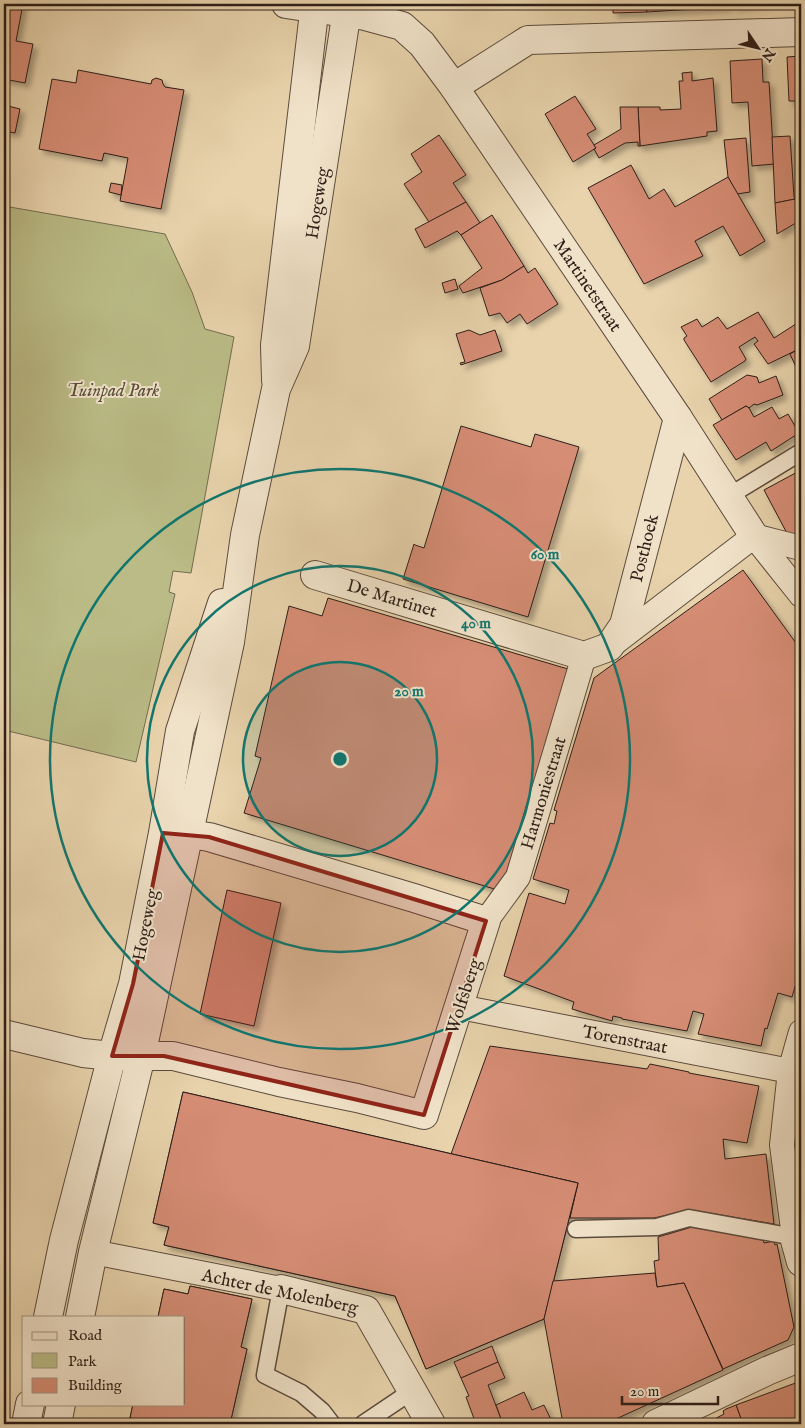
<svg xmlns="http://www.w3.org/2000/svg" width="805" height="1428" viewBox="0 0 805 1428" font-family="'IM FELL English',serif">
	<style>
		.green { fill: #babb86; stroke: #746c4f }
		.building { fill: #d68d75; stroke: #2d1e18; filter: url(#shadow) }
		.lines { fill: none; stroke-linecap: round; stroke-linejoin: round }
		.service-casing { stroke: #5c4b3d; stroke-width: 19 }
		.pedestrian-casing { stroke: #5c4b3d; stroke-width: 26 }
		.minor-casing { stroke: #5c4b3d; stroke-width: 30 }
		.tertiary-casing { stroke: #5c4b3d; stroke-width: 30 }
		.service { stroke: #f0e2c9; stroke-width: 16 }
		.pedestrian { stroke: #f0e2c9; stroke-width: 24 }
		.minor { stroke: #f0e2c9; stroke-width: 28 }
		.tertiary { stroke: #f0e2c9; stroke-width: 28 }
		.marked { fill: #8f2418; fill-opacity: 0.2; stroke: #8f2418; stroke-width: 4; stroke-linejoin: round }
		.ring { fill: none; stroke: #0f766e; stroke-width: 2.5 }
		.labels { text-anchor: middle; stroke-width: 4; stroke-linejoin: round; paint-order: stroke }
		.street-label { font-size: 18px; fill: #2d1e18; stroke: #f0e2c9 }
		.park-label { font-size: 18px; font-style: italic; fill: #574d39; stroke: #f0e2c9 }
		.centre { fill: #0f766e; stroke: #f0e2c9; stroke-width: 2.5 }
		.ring-label { font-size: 15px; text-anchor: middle; font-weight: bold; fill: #0f766e; stroke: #f0e2c9; stroke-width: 4; stroke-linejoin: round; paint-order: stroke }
	</style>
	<defs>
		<filter id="shadow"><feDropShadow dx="4.5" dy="4.5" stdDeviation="2.5" flood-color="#0004"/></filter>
	</defs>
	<rect width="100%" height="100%" fill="#e8d3ac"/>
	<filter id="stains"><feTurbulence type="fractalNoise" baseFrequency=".004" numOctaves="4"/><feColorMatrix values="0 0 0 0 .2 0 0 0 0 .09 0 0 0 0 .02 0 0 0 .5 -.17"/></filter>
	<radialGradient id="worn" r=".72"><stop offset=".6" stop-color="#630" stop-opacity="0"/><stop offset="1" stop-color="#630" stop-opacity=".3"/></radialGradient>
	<polygon class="green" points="4,206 165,234 192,292 205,329 234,337 191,573 173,571 169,592 175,594 136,762 4,730"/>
	<g class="building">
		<polygon points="4,4 23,4 16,41 33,44 25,83 4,79 4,38 5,29 4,29"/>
		<polygon points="613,4 646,4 647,12 613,13"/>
		<polygon points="646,4 693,4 694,9 647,12"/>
		<polygon points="693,4 728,4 728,7 694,9"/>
		<polygon points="732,4 766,4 732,7"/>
		<polygon points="801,56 801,101 789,101 787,57"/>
		<polygon points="762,59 763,82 769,82 774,164 752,166 748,102 732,103 730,61"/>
		<polygon points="78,70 151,84 152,80 156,78 162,80 163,84 165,87 184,90 161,209 120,201 128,158 104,153 102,161 39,149 52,79 76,83"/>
		<polygon points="692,72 692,81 713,78 717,131 707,132 707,136 640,146 638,107 660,107 660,110 681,109 679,81 683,81 682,73"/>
		<polygon points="575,96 596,129 587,134 596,148 573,162 545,114"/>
		<polygon points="8,106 20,109 15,133 4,131"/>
		<polygon points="620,107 638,107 640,146 638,146 638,142 625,143 599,158 594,149 596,148 594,145 621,129"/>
		<polygon points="439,135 466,175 453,183 466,202 429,222 404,184 422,172 411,154"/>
		<polygon points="790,136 794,197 795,199 775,203 772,137"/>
		<polygon points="746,138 750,192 737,194 728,177 724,140"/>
		<polygon points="631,165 649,199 664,189 675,207 728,177 765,241 740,256 723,226 695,241 703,256 644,284 588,188"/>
		<polygon points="111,183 122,185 121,195 109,192"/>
		<polygon points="795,199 801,211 801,220 777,234 775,203"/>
		<polygon points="466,202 480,223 461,235 457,231 425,248 415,229"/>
		<polygon points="492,215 524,266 502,280 463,293 459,286 482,268 461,235"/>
		<polygon points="524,266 528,273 535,268 558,304 527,324 520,314 507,323 500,313 489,316 480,288 502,280"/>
		<polygon points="455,279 458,289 445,293 442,283"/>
		<polygon points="758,312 774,338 799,322 801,325 801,348 768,364 754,344 758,341 755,337 739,347 746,359 745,361 711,382 684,340 684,338 687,336 681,327 697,319 702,327 718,317 727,329"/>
		<polygon points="469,330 480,335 495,330 502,351 461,365 460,363 465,362 456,334"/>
		<polygon points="801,348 801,366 796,367 790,354"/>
		<polygon points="747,375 757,377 759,383 776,376 783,395 757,405 754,404 749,408 746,406 722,420 709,399"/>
		<polygon points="746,406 749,408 754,417 772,407 779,419 788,414 799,433 771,451 766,442 736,460 713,425"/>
		<polygon points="461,426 531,447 535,434 579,447 528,617 403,579 414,544 415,545 424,548"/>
		<polygon points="801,470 801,533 793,538 789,537 764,490"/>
		<polygon points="743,570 801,650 801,966 792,997 778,993 767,1029 765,1028 761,1046 698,1034 704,1014 693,1011 687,1031 622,1019 622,1018 613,1016 612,1021 572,1009 574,1002 504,976 529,893 565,904 569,890 533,879 550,823 554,824 557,811 554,810 594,678"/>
		<polygon points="328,598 568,669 501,891 244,813 261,758 255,756 289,606 322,616"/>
		<polygon points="227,890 281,903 254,1026 200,1014"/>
		<polygon points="490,1046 647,1069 650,1064 689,1072 689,1073 759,1086 747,1143 723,1139 725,1159 766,1154 774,1224 691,1210 654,1218 570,1218 578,1183 451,1154"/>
		<polygon points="183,1092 578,1183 544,1319 426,1369 395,1296 164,1245 169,1227 153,1223"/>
		<polygon points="183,1092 578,1183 544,1319 426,1369 395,1296 164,1245 169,1227 153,1223"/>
		<polygon points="692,1227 763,1239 764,1243 774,1241 775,1245 777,1244 794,1327 788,1340 723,1369 684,1283 657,1287 654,1261 659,1260 658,1237"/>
		<polygon points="655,1273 657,1287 684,1283 723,1370 605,1424 563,1424 544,1319 553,1281"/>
		<polygon points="190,1286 252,1299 241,1347 247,1349 230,1424 134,1424 135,1419 130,1418 133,1404 184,1404 184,1317 158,1317 164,1289 188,1294"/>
		<polygon points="190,1286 252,1299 241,1347 247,1349 230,1424 134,1424 135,1419 130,1418 133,1404 184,1404 184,1317 158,1317 164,1289 188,1294"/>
		<polygon points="492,1346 498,1362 461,1378 454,1362"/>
		<polygon points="498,1362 505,1378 488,1385 503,1424 476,1424 466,1397 469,1396 461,1378"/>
		<polygon points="801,1381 801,1424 743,1424 736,1405"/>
		<polygon points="524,1392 532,1410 544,1405 553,1424 503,1424 496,1405"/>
		<polygon points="736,1405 743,1424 705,1424 724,1414 723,1411 726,1409"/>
	</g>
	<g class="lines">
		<defs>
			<g id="service">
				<polyline points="729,496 801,452"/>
				<polyline points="576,1229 657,1227 689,1218 794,1237"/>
				<polyline points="281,1289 265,1375 301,1393 322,1411 332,1424"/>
				<polyline points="363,1424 412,1391"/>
			</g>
			<g id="pedestrian">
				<polyline points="754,536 801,595"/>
				<polyline points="754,536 801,548"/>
				<polyline points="613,644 754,536"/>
				<polyline points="486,921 518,877 584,656"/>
				<polyline points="460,1007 790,1071"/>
				<polyline points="794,1237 782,1145 790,1071 801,1032"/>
				<polyline points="93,1252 281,1289"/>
			</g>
			<g id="minor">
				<polyline points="286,4 365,16 402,26 422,44 454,87 678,418 754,536"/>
				<polyline points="454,87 528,40 801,32"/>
				<polyline points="315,575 584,656 609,647 624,625 678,418"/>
				<polyline points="4,1034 83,1053 112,1056 173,1056 279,1082 357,1098 424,1115 486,921 414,898 209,837 188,834 166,833"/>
				<polyline points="794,1237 801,1262"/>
				<polyline points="281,1289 366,1310 431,1424"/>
				<polyline points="656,1424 767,1371 801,1357"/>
			</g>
			<g id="tertiary">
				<polyline points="276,380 275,345 315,4"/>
				<polyline points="48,1317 64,1240 112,1056 133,984 163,833 180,731 222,603"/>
				<polyline points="80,1317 93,1252 141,1056 230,642 245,535 276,389 295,346 348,4"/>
				<polyline points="26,1424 30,1404"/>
				<polyline points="57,1424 61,1404"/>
			</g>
		</defs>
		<use href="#service" class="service-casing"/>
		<use href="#pedestrian" class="pedestrian-casing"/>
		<use href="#minor" class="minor-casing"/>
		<use href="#tertiary" class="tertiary-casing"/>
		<use href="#service" class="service"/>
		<use href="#pedestrian" class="pedestrian"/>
		<use href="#minor" class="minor"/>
		<use href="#tertiary" class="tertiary"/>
	</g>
	<path class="marked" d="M163,833L209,837L486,921L424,1115L164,1056H112L133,984Z"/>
	<circle cx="340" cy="759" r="97" fill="#0f766e" fill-opacity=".12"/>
	<g class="ring">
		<circle cx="340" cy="759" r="97"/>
		<circle cx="340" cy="759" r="193"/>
		<circle cx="340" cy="759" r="290"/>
	</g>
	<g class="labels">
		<g class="street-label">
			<text transform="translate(317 203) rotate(-81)" y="6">Hogeweg</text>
			<text transform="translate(588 285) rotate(56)" y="6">Martinetstraat</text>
			<text transform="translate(644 548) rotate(-76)" y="6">Posthoek</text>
			<text transform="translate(392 598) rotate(17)" y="6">De Martinet</text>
			<text transform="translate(543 793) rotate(-73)" y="6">Harmoniestraat</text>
			<text transform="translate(145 925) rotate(-79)" y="6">Hogeweg</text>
			<text transform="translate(463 996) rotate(-72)" y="6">Wolfsberg</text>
			<text transform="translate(625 1039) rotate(11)" y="6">Torenstraat</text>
			<text transform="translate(280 1291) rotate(12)" y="6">Achter de Molenberg</text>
		</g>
		<g class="park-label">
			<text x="113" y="396">Tuinpad Park</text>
		</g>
	</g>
	<circle cx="340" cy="759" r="8" class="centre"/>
	<g class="ring-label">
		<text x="545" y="559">60 m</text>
		<text x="476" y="628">40 m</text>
		<text x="409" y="696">20 m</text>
	</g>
	<rect width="805" height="1428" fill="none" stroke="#e8d3ac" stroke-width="20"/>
	<rect x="5" y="5" width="795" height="1418" fill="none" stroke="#2d1e18" stroke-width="2.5"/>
	<rect x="10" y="10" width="785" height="1408" fill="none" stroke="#2d1e18"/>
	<rect x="22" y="1316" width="162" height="90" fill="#f0e2c9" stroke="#a29482"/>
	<rect x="32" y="1332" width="25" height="8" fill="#f0e2c9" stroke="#a29482"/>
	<text x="68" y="1340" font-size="15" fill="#2d1e18">Road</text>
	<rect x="32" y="1353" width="25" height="15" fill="#babb86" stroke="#a29482"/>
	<text x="68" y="1366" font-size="15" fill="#2d1e18">Park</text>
	<rect x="32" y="1378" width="25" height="15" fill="#d68d75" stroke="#a29482"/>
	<text x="68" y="1390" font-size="15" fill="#2d1e18">Building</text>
	<g transform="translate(758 48) rotate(125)" stroke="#f0e2c9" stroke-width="4" paint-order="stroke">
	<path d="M0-4L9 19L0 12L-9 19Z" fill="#2d1e18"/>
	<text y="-8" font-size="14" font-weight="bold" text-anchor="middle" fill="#2d1e18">N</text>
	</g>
	<path d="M622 1396v8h96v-8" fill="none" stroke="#2d1e18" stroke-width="2.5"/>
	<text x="630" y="1396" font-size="15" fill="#2d1e18" stroke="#f0e2c9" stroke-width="4" paint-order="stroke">20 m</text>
	<rect width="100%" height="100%" filter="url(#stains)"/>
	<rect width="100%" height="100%" fill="url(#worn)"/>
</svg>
